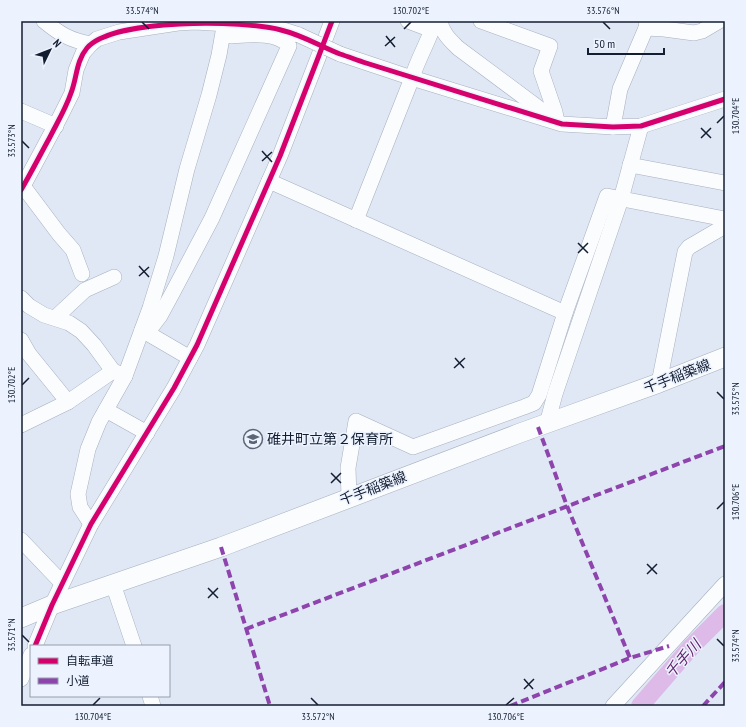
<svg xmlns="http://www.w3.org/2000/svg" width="746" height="727" viewBox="0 0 746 727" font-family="'PT Sans Narrow','Noto Sans JP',sans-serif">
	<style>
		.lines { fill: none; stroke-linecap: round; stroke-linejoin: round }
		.river { stroke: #ddbae8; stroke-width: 18 }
		.minor-casing { stroke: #a7afbf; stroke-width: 16 }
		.major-casing { stroke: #a7afbf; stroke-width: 20 }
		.minor { stroke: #fafcfe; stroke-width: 15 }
		.major { stroke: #fafcfe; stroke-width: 19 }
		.minor-bridge-casing { stroke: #a7afbf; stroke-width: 16; stroke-linecap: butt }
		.minor-bridge { stroke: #fafcfe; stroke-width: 15 }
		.quiet { stroke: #8e44ad; stroke-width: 4; stroke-dasharray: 8 4; stroke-linecap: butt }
		.cycleway-casing { stroke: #ecf3fe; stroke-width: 8 }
		.cycleway { stroke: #d6006c; stroke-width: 5 }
		.ticks { fill: none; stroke: #131e32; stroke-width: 1.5 }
		.labels { text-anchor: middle; stroke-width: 3; stroke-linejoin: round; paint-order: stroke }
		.street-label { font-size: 14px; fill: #131e32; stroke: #ecf3fe }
		.poi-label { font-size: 14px; fill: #131e32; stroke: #ecf3fe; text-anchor: start }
		.water-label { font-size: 15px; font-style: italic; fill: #62256c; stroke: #ecf3fe }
		.neatline { fill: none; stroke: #131e32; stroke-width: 1.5 }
		.ticks-label { font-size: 10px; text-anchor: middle; fill: #131e32 }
	</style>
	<rect width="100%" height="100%" fill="#e1e8f5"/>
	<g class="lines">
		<polyline class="river" points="640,706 692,646 725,613"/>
		<defs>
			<g id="minor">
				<path d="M44,21C60,34 69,40 91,44"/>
				<polyline points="408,21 432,30"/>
				<path d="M440,21C442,33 450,40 458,48L548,115"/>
				<polyline points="481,21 550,46 541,71 555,112 557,122"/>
				<polyline points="646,28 664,29 694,33 702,31 719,21"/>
				<polyline points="340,54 412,78 562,124 613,127 641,126 725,99"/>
				<polyline points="21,111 56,126"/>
				<polyline points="613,127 620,89 646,28 647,21"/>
				<polyline points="630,165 725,183"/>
				<polyline points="269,181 565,313"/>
				<polyline points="23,186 59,234 73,250 82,274"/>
				<polyline points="21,190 60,117 72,93 76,70 83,53 91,44 97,39 119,32 178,23 195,22 261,26 280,29 299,35"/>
				<path d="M356,220L412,78C418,58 429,41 435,21"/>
				<polyline points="21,298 29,306 44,315 69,323 81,331 94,345 113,371 125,376"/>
				<polyline points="55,318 85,290 114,277"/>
				<polyline points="142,330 190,358"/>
				<path d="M147,333L160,316L173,292L212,218L289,46C277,31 248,35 231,36"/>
				<polyline points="21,340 29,354 68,402"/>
				<polyline points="659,383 685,252 689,247 725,226"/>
				<polyline points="106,410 147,433"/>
				<polyline points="547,424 555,394 621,199 641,126"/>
				<polyline points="21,425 68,402 113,371"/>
				<polyline points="349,497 348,468 356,421 413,447 524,407 534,403 539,395 565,313 607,196 725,219"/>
				<polyline points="91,524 80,507 78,494 88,449 99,422 125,376 150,308 166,256 187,169 209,95 219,55 225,21"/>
				<polyline points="21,540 62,583"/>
				<polyline points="113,584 134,646"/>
				<polyline points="35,646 52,605 91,524 174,388 197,345 280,156 318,58 332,21"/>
				<polyline points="21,679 31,655"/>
				<polyline points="150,696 153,706"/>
				<polyline points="613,706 725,584"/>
			</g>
			<polyline id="major" points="21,618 52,605 221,547 520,433 659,383 725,357"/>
		</defs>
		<use href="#minor" class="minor-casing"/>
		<use href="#major" class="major-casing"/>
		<use href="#minor" class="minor"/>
		<use href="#major" class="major"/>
		<defs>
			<polyline id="minor-bridge" points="299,35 340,54"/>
		</defs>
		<use href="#minor-bridge" class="minor-bridge-casing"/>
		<use href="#minor-bridge" class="minor-bridge"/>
		<g class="quiet">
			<polyline points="538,427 567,506 630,658"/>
			<polyline points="221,547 270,706"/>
			<polyline points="246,629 725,446"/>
			<polyline points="510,706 630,658 669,646"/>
			<polyline points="703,706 725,682"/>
		</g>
		<defs>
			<g id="cycleway">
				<path d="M21,190C31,173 40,155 50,137C57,123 66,108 71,93C77,78 76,61 87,48C113,18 244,20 281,30C302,35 320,46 340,54C349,57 357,60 366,63L562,124L613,127L641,126L725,99"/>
				<polyline points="35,646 52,605 91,524 174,388 197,345 280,156 318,58 332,21"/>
			</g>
		</defs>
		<use href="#cycleway" class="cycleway-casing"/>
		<use href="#cycleway" class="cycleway"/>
	</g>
	<path class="ticks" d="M142,22L149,29M603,22L610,29M404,29L411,22M386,36L395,47M385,46L395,37M717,123L724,116M701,128L711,138M701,138L711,128M22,141L29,148M262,151L272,162M262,161L272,152M578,243L588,253M578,253L588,243M139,266L149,277M139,276L149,267M455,358L464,368M454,368L465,358M22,385L29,378M717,392L724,399M331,473L341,483M331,483L341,473M717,509L724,502M647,564L657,574M647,574L657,564M208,588L218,598M208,598L218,588M22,635L29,642M717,639L724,646M524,679L533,689M524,689L534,679M311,698L318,705M93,705L100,698M506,705L514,698"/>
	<defs>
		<symbol id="school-ring" viewBox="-11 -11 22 22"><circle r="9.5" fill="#ecf3fe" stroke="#5b6576" stroke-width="1.5"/><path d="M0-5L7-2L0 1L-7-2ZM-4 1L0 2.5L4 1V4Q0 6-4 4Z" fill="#5b6576"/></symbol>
	</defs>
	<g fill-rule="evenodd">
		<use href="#school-ring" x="242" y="428" width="22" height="22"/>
	</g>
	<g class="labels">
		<g class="street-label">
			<text transform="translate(677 376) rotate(-21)" y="5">千手稲築線</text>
			<text transform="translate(373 488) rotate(-21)" y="5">千手稲築線</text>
		</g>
		<g class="poi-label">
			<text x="267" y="444">碓井町立第２保育所</text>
		</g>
		<g class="water-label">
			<text transform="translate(683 659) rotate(-48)" y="5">千手川</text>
		</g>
	</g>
	<rect width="746" height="727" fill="none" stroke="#ecf3fe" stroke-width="44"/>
	<rect x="30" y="645" width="140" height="52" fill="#ecf3fe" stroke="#959eac"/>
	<rect x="38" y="658" width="20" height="6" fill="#d6006c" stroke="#959eac"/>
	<text x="66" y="665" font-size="12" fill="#131e32">自転車道</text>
	<rect x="38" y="678" width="20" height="6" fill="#8e44ad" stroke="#959eac"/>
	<text x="66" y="685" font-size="12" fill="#131e32">小道</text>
	<g transform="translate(50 50) rotate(47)" stroke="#ecf3fe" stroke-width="3" paint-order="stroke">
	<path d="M0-3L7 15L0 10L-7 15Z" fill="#131e32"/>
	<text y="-6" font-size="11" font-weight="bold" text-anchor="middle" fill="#131e32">N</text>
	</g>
	<path d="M588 48v6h76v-6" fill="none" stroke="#131e32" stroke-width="2"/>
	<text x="594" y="48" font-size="12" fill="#131e32" stroke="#ecf3fe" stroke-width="3" paint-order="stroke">50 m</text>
	<rect x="22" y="22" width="702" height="683" class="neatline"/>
	<g class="ticks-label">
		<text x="142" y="14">33.574°N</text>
		<text x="411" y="14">130.702°E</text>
		<text x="603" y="14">33.576°N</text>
		<text transform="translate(735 116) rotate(-90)" y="4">130.704°E</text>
		<text transform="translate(11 141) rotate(-90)" y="4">33.573°N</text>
		<text transform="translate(11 385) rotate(-90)" y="4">130.702°E</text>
		<text transform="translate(735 399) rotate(-90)" y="4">33.575°N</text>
		<text transform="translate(735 502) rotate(-90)" y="4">130.706°E</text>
		<text transform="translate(11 635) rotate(-90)" y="4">33.571°N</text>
		<text transform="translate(735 646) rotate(-90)" y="4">33.574°N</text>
		<text x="93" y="720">130.704°E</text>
		<text x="318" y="720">33.572°N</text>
		<text x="506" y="720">130.706°E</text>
	</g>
</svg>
